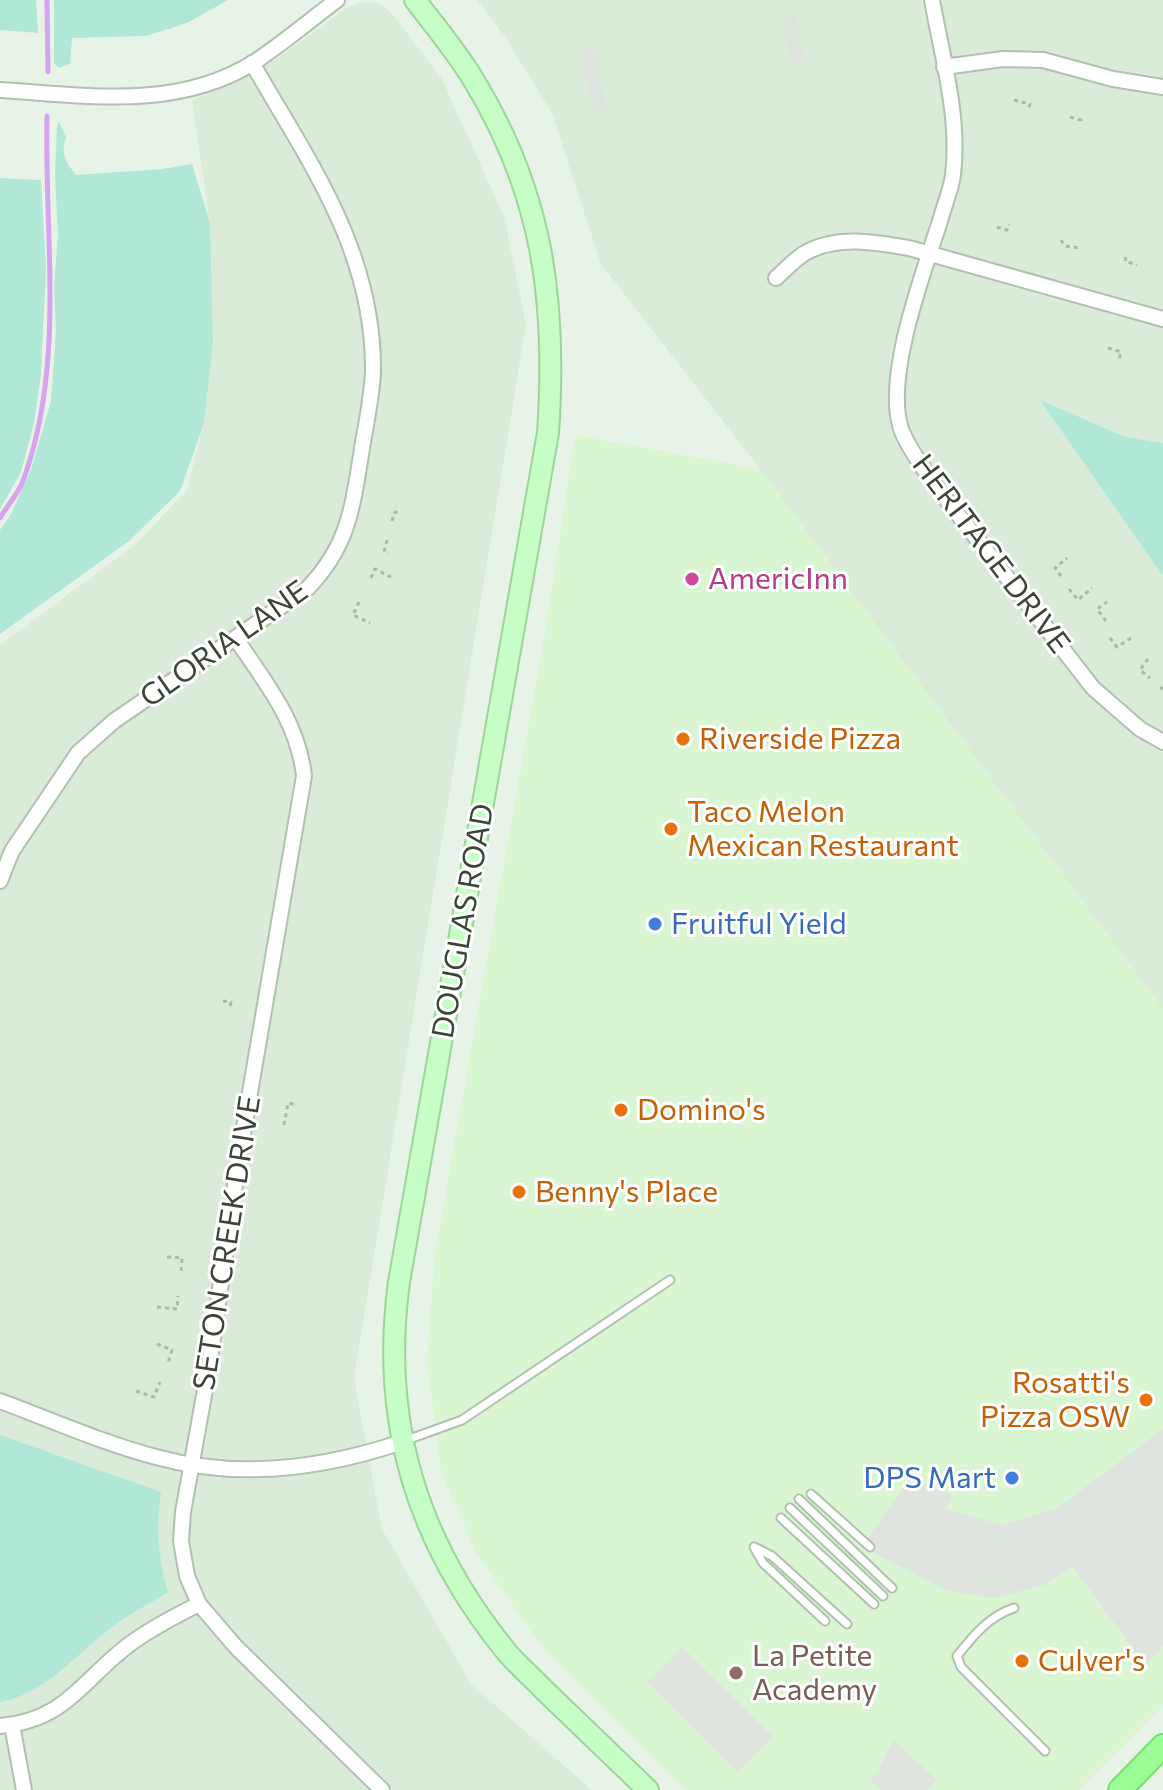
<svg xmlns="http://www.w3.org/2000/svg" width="1163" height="1790" viewBox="0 0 1163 1790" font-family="Commissioner,sans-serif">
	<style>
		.residential { fill: #daebd9 }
		.commercial { fill: #d9f5d2 }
		.green { fill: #b0e7d6 }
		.parking { fill: #e0e4df }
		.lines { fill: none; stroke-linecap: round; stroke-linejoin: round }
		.stream { stroke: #d5a4f0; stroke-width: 5 }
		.lane-casing { stroke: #afc2ad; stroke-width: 11 }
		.street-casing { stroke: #afc2ad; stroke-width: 18 }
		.secondary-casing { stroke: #9bd699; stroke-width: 24 }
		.primary-casing { stroke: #6ee366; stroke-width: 26 }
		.path { stroke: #9fc09b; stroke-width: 3; stroke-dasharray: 4 4; stroke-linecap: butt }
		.lane { stroke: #fff; stroke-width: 7 }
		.street { stroke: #fff; stroke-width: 14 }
		.secondary { stroke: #c6fec6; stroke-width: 20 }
		.primary { stroke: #9bfd96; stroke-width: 22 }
		.hotel-dot { fill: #d1479c; stroke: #fff; stroke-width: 3 }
		.food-dot { fill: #e8710a; stroke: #fff; stroke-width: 3 }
		.shop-dot { fill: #3f7fe0; stroke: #fff; stroke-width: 3 }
		.education-dot { fill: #8d6e63; stroke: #fff; stroke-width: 3 }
		.labels { text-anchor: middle; stroke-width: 6; stroke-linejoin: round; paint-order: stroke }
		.street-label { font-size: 30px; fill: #384636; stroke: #fff }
		.hotel-label { font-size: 30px; fill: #b23c85; stroke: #fff; text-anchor: start }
		.food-label { font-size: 30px; fill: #c56008; stroke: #fff; text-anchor: start }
		.shop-label { font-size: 30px; fill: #366cbe; stroke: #fff; text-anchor: start }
		.education-label { font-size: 30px; fill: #785e54; stroke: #fff; text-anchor: start }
	</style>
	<rect width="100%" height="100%" fill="#e8f3e7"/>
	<g class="residential">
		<polygon points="477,0 1163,0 1163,1009 760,469 601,264 552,113 506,38"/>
		<polygon points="373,2 384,6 393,15 442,79 504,217 526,324 354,1378 382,1529 471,1684 592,1790 0,1790 0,645 137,543 187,490 204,423 213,342 210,223 192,101 228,86 278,58 346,8 359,3"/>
	</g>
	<polygon class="commercial" points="575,435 760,469 1163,1009 1163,1706 1079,1790 685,1790 543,1648 477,1554 441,1472 427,1363 434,1259 547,621"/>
	<g class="green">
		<polygon points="0,0 36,0 38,33 0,30"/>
		<polygon points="54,0 228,0 187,23 146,36 72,38 70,64 59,68 54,63"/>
		<path d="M59,122L66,137C60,152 66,163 76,175L162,169L192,164L210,223L213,342L204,423L180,491L129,541L0,634V530L10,516L31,470L51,401L56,331L54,287L58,235L55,175L57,126Z"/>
		<polygon points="0,178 41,180 46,267 41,374 34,423 21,472 0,509"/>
		<polygon points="1040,400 1125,437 1163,443 1163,576"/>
		<path d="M0,1435L161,1492C156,1528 158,1558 168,1592C149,1604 127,1615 109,1629C75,1656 44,1694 0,1702Z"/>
	</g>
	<g class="parking">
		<polygon points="796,13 804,61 790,63 782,15"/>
		<polygon points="596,49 607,110 593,113 582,51"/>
		<polygon points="1163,1429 1163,1646 1145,1665 1073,1567 1044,1585 994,1598 946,1590 862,1547 909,1478 952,1495 946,1509 1002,1525 1056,1509"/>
		<polygon points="682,1647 773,1737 738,1772 647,1682"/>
		<polygon points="893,1740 937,1780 928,1790 882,1790 870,1779 879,1770"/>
	</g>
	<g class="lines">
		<g class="stream">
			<polyline points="47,0 48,72"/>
			<path d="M0,518C7,506 18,494 23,481C66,364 44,237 47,116"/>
		</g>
		<defs>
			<g id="lane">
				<polyline points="404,1441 462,1420 670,1280"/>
				<polyline points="811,1494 870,1547"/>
				<polyline points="799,1499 892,1588"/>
				<polyline points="790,1508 883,1596"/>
				<polyline points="781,1518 874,1604"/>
				<polyline points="754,1547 772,1556 847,1624"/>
				<polyline points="755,1549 763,1563 825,1621"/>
				<path d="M1014,1608C989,1616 973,1636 957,1656L961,1667L1045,1751"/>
			</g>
			<g id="street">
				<path d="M932,0C942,57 960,116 953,175C951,190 944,206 940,221C923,274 884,377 901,429C908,448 921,464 932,481L1093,688L1140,729L1163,742"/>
				<polyline points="944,67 1003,59 1043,60 1113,79 1163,87"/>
				<path d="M0,90C86,95 175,111 253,63C282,44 309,21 337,0"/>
				<path d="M776,278C785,270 795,259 805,253C837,235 875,242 909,248L1163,319"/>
				<path d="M236,639C266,683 298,722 304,776L239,1157L208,1373L183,1512L181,1541L187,1576L199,1604L236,1647L382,1790"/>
				<path d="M0,881L12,851L78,753L114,721L308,588C348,546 352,510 361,455C365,427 372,399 373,371C374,251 309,162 252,63"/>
				<path d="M0,1401C51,1420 103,1443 156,1457C239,1480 322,1469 402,1442"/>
				<polyline points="12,1725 24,1790"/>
				<path d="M0,1726C69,1720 83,1677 134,1641C154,1627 177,1615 199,1604"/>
			</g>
			<path id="secondary" d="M415,0C435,26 456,51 473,79C543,193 557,301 548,433L399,1282C380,1422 417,1541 505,1650C516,1664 531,1676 543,1689C578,1723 613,1756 648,1790"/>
			<polyline id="primary" points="1120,1790 1163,1746"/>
		</defs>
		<use href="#lane" class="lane-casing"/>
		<use href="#street" class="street-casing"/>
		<use href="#secondary" class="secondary-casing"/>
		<use href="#primary" class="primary-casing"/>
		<g class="path">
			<polyline points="1014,100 1030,104 1028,110"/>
			<polyline points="1070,117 1081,120 1080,122"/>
			<polyline points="997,227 1007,230 1009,224"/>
			<polyline points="1061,240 1065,246 1079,248"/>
			<polyline points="1126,257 1125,261 1137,265"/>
			<polyline points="1108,348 1121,352 1119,361"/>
			<polyline points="392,521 395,512 400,513"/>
			<polyline points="387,540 384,552 388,553"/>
			<polyline points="1061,576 1055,568 1067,558"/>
			<polyline points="371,578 375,569 391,577"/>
			<polyline points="1069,589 1078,600 1092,588"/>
			<polyline points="359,602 353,615 370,623"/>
			<polyline points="1106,621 1097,609 1107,602"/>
			<polyline points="1110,638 1117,647 1131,638"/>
			<polyline points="1148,659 1140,670 1150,678"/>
			<polyline points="1160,687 1163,689"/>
			<polyline points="223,1001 231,1002 230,1006"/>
			<polyline points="284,1125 288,1103 294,1104"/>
			<polyline points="167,1257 182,1258 181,1273"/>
			<polyline points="157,1307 177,1309 178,1296"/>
			<polyline points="157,1344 172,1350 168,1363"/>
			<polyline points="136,1391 154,1397 160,1382"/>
		</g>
		<use href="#lane" class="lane"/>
		<use href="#street" class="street"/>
		<use href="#secondary" class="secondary"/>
		<use href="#primary" class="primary"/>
	</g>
	<circle class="hotel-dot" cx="692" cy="579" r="8"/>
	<g class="food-dot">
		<circle cx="683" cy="739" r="8"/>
		<circle cx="671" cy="829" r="8"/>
		<circle cx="621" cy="1110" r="8"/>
		<circle cx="519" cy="1192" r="8"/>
		<circle cx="1146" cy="1400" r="8"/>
		<circle cx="1022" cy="1661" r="8"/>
	</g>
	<g class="shop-dot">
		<circle cx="655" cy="924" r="8"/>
		<circle cx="1012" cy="1478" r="8"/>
	</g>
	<circle class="education-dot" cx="736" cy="1673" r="8"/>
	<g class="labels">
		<g class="street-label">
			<text transform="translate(991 554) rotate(53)" y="10">HERITAGE DRIVE</text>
			<text transform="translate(224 644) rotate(-35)" y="10">GLORIA LANE</text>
			<text transform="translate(463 921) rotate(-80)" y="10">DOUGLAS ROAD</text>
			<text transform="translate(227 1243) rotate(-81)" y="10">SETON CREEK DRIVE</text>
		</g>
		<g class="hotel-label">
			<text x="708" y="589">AmericInn</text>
		</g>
		<g class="food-label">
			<text x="699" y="749">Riverside Pizza</text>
			<text x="687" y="822">Taco Melon<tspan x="687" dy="34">Mexican Restaurant</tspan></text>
			<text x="637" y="1120">Domino's</text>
			<text x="535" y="1202">Benny's Place</text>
			<text x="1130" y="1393" text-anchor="end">Rosatti's<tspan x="1130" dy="34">Pizza OSW</tspan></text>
			<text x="1038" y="1671">Culver's</text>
		</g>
		<g class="shop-label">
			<text x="671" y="934">Fruitful Yield</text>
			<text x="996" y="1488" text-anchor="end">DPS Mart</text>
		</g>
		<g class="education-label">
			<text x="752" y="1666">La Petite<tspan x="752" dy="34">Academy</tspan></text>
		</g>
	</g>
</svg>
